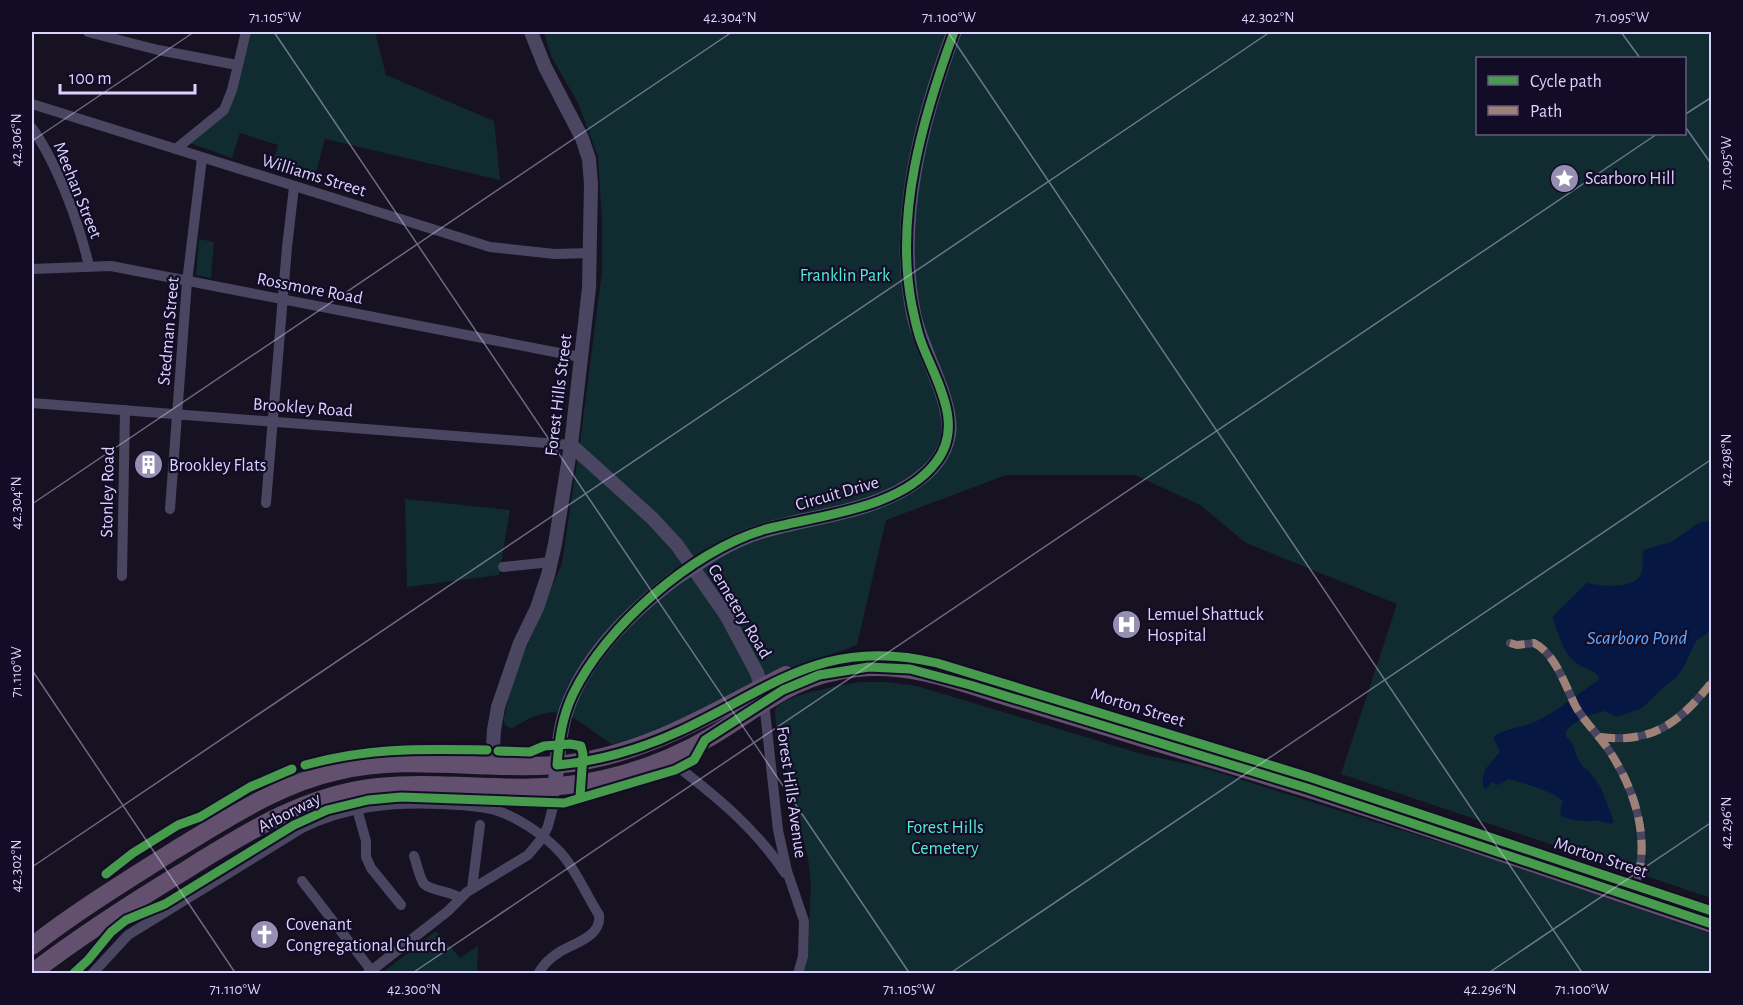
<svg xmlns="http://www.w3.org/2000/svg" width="1743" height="1005" viewBox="0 0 1743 1005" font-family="'Alegreya Sans',sans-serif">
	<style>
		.green { fill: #102c30; fill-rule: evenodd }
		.water { fill: #061744 }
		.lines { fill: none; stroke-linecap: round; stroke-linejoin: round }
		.pedestrian { stroke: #4a4662; stroke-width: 8 }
		.minor { stroke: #4a4662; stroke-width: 10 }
		.tertiary { stroke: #4a4662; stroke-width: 14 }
		.secondary { stroke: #575374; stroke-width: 15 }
		.trunk { stroke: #62506e; stroke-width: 18 }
		.secondary-bridge { stroke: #575374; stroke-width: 15 }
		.quiet { stroke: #9e8076; stroke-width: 8; stroke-dasharray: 15 8; stroke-linecap: butt }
		.cycleway-casing { stroke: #130c27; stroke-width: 13 }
		.cycleway { stroke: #469c4c; stroke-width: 9 }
		.ticks { fill: none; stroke: #dbd3ff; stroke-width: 1.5; stroke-opacity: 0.45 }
		.labels { text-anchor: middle; stroke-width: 4.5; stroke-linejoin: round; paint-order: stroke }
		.street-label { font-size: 18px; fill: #dbd3ff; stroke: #130c27 }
		.poi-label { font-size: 18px; fill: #dbd3ff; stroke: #130c27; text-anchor: start }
		.park-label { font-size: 18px; fill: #51ecd3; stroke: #130c27 }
		.water-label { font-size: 20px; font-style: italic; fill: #61a8ff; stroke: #130c27 }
		.neatline { fill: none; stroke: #dbd3ff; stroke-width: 2 }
		.ticks-label { font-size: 15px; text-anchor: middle; fill: #dbd3ff }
	</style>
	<rect width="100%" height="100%" fill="#161221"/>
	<g class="green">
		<polygon points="252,32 375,32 386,75 494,121 500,180 325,139 313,183 271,169 278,145 240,133 232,158 190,143 234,91"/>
		<path d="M544,32H1711V898L1341,774L1397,604L1246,543L1200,505L1135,475H1006L886,520L857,645L773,676L677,727L615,746C572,720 564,695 513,728L507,727L504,722V717L514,677L562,563L581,435L602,271V221L598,157L579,105L551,56ZM1478,58H1684V134H1478Z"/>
		<polygon points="199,239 214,242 211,278 196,275"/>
		<polygon points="405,499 510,510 499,575 407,587"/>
		<path d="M860,682H887L917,686L1145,755L1198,766L1490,858L1711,934V973H792L808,951L811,882L808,859L776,726L775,709C786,694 841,685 860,682Z"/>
		<polygon points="436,931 460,958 478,946 477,973 382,973"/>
	</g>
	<path class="water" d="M1708,521L1712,526L1711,630L1696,641L1683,668L1675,679L1666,685L1642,708L1620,716H1615L1605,711C1591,714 1575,720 1566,731V736L1573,745L1577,757L1582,766L1589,771L1601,788L1614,822L1611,824L1597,820C1589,823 1569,820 1561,816L1560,810L1563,801C1548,789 1528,785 1509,779L1498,785L1492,782L1488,788L1484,789C1479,770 1490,765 1500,752L1494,739L1495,735C1509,728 1525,727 1539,720C1560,709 1578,694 1597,681L1599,677C1592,667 1583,669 1575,662C1563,653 1559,634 1553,620V617L1557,612L1587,583C1601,586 1634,590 1641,574C1644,567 1642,558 1643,550L1671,542L1699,523Z"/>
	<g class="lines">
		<g class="pedestrian">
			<path d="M1510,643L1517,645L1534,643C1556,654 1565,686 1576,707C1586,724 1601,737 1612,755C1636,793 1651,842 1635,886"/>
			<path d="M1600,737C1653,744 1680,722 1712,682"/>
		</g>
		<g class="minor">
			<polyline points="88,32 158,50 237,65"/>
			<polyline points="32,104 490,247 555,254 591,253"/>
			<path d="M32,128C57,163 79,223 89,266"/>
			<polyline points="176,149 224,110 232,90 246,32"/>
			<polyline points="32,269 111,266 580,357"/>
			<polyline points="32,403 571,445"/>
			<polyline points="266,503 287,247 294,187"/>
			<polyline points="170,509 187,282 202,158"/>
			<polyline points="503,567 551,562"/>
			<polyline points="122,576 125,410"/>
			<polyline points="764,702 778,830 787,871 804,921 803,956 798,974"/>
			<path d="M668,759C712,793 754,826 785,873"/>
			<polyline points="357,809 366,841 366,857 371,868 401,905"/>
			<path d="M414,856C417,864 419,877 424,884C431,891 450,891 460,898"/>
			<polyline points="302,881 371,970"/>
			<polyline points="472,889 480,825"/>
			<path d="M92,974L128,935L302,828C346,806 392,802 441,804C459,805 477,805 495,810C517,817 541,833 557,849C573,864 587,896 599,915C602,937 573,943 558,953C550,958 543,965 538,974"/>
			<polyline points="367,974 448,911 467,892 528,855 543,837 548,826 553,807 555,787"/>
		</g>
		<g class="tertiary">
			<polyline points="571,445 652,518 677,545 726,615 757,673 763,694"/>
			<polyline points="492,765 494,730 498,707 520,643 537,608 548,575 555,544 571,445 589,288 591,184 589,159 582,138 545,67 531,32"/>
		</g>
		<g class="secondary">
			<path d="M712,554C729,544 747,535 766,530C814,516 880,511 920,478C936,466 948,449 949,429C950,396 922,351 914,316C894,221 921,121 954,32"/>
			<path d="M555,787C557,764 558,740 564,718C580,662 628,614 674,579"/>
		</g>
		<g class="trunk">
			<path d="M32,946C77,911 126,881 175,850C227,819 278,784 338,771C410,754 483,771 555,765C641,758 711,713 786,675"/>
			<path d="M32,973C79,937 130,904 181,873C244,834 303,795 378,787C444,780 511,794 576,784C624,777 670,761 712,736C764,705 792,675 857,668C907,663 951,679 998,694C1035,705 1073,717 1110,728C1176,749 1243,768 1309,789C1444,832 1577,879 1712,924"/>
		</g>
		<polyline class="secondary-bridge" points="674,579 712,554"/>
		<g class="quiet">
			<path d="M1510,643L1517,645L1534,643C1556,654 1565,686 1576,707C1586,724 1601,737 1612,755C1636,793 1651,842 1635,886"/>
			<path d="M1600,737C1653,744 1680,722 1712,682"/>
		</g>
		<defs>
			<g id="cycleway">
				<path d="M954,32C923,117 894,215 912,306C915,319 917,332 922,344C936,381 965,425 936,462C900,510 817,515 763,530C692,551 605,627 573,694C562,717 559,740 557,765C600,761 641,749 680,731C774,687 825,636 937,663L1309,777L1712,911"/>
				<polyline points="498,751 530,752 544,746 570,744 581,746 583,754 580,797"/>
				<path d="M305,765C370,747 421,749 487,750"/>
				<polyline points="106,874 133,853 178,825 200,817 250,787 292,769"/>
				<polyline points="73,974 88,960 111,932 126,920 165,904 294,825 327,810 368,800 401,797 564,803 675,770 694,760 705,740 783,690 819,675 869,667 910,669 970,685 1307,788 1712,924"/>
			</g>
		</defs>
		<use href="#cycleway" class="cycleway-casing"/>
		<use href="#cycleway" class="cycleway"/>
	</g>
	<path class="ticks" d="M274,32L910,974M948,32L1583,974M1621,32L1640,58M1684,115L1712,97M1684,125L1712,165M32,141L194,32M32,504L732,32M32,670L236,974M32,867L1270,32M411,974L1657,134M949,974L1712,459M1487,974L1712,822"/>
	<defs>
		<symbol id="sight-disc" viewBox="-11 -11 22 22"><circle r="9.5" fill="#968fb1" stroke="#130c27"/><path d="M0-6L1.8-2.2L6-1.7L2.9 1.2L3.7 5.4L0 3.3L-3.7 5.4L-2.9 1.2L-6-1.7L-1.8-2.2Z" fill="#fff"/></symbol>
		<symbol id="building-disc" viewBox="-11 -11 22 22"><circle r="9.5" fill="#968fb1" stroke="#130c27"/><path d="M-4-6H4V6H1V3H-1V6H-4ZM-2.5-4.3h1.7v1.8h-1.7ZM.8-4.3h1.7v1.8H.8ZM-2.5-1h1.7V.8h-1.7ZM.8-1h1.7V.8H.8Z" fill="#fff"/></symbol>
		<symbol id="hospital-disc" viewBox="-11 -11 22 22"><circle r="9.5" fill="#968fb1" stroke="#130c27"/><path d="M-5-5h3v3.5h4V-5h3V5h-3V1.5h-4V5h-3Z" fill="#fff"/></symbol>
		<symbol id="church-disc" viewBox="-11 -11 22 22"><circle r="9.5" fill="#968fb1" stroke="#130c27"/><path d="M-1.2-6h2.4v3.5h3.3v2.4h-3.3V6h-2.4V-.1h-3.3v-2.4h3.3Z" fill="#fff"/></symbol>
	</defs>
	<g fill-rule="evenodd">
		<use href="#sight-disc" x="1548" y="162" width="33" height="33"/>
		<use href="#building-disc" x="132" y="448" width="33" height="33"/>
		<use href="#hospital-disc" x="1110" y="608" width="33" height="33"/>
		<use href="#church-disc" x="248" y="918" width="33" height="33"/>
	</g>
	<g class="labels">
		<g class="street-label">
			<text transform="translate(314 175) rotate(17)" y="6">Williams Street</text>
			<text transform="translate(78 190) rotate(68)" y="6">Meehan Street</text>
			<text transform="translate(310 288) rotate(11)" y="6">Rossmore Road</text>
			<text transform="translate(168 331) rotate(-85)" y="6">Stedman Street</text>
			<text transform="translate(558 395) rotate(-83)" y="6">Forest Hills Street</text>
			<text transform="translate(303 407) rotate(4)" y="6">Brookley Road</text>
			<text transform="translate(107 492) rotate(-89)" y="6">Stonley Road</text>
			<text transform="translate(837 493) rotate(-16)" y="6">Circuit Drive</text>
			<text transform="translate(740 611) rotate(59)" y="6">Cemetery Road</text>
			<text transform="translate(1138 707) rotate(17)" y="6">Morton Street</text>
			<text transform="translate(792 792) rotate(82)" y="6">Forest Hills Avenue</text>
			<text transform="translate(289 812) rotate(-27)" y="6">Arborway</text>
			<text transform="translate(1601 857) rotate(18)" y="6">Morton Street</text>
		</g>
		<g class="poi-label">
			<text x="1585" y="184">Scarboro Hill</text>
			<text x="169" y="471">Brookley Flats</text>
			<text x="1147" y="620">Lemuel Shattuck<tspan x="1147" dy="21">Hospital</tspan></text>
			<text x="286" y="930">Covenant<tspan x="286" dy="21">Congregational Church</tspan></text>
		</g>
		<g class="park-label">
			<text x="845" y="281">Franklin Park</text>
			<text x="945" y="833">Forest Hills<tspan x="945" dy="21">Cemetery</tspan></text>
		</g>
		<g class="water-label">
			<text x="1637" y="644">Scarboro Pond</text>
		</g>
	</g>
	<rect width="1743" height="1005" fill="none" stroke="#130c27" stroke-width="66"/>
	<rect x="1476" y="57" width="210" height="78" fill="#130c27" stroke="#635c7d" stroke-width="1.5"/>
	<rect x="1488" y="76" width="30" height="9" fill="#469c4c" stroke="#635c7d" stroke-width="1.5"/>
	<text x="1530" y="87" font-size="18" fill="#dbd3ff">Cycle path</text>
	<rect x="1488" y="106" width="30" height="9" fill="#9e8076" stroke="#635c7d" stroke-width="1.5"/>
	<text x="1530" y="117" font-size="18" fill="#dbd3ff">Path</text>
	<path d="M60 84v9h135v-9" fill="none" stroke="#dbd3ff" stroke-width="3"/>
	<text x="69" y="84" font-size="18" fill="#dbd3ff" stroke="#130c27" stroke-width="4.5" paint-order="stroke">100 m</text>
	<rect x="33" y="33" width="1677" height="939" class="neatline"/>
	<g class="ticks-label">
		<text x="275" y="22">71.105°W</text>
		<text x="730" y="22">42.304°N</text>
		<text x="949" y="22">71.100°W</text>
		<text x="1268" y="22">42.302°N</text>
		<text x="1622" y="22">71.095°W</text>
		<text transform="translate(16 140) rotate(-90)" y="5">42.306°N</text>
		<text transform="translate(1726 163) rotate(-90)" y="5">71.095°W</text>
		<text transform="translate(1726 460) rotate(-90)" y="5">42.298°N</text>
		<text transform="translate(16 503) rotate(-90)" y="5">42.304°N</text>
		<text transform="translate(16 672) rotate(-90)" y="5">71.110°W</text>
		<text transform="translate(1726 823) rotate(-90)" y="5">42.296°N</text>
		<text transform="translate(16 866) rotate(-90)" y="5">42.302°N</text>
		<text x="235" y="994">71.110°W</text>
		<text x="414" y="994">42.300°N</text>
		<text x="909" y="994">71.105°W</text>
		<text x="1490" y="994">42.296°N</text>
		<text x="1582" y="994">71.100°W</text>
	</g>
</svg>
